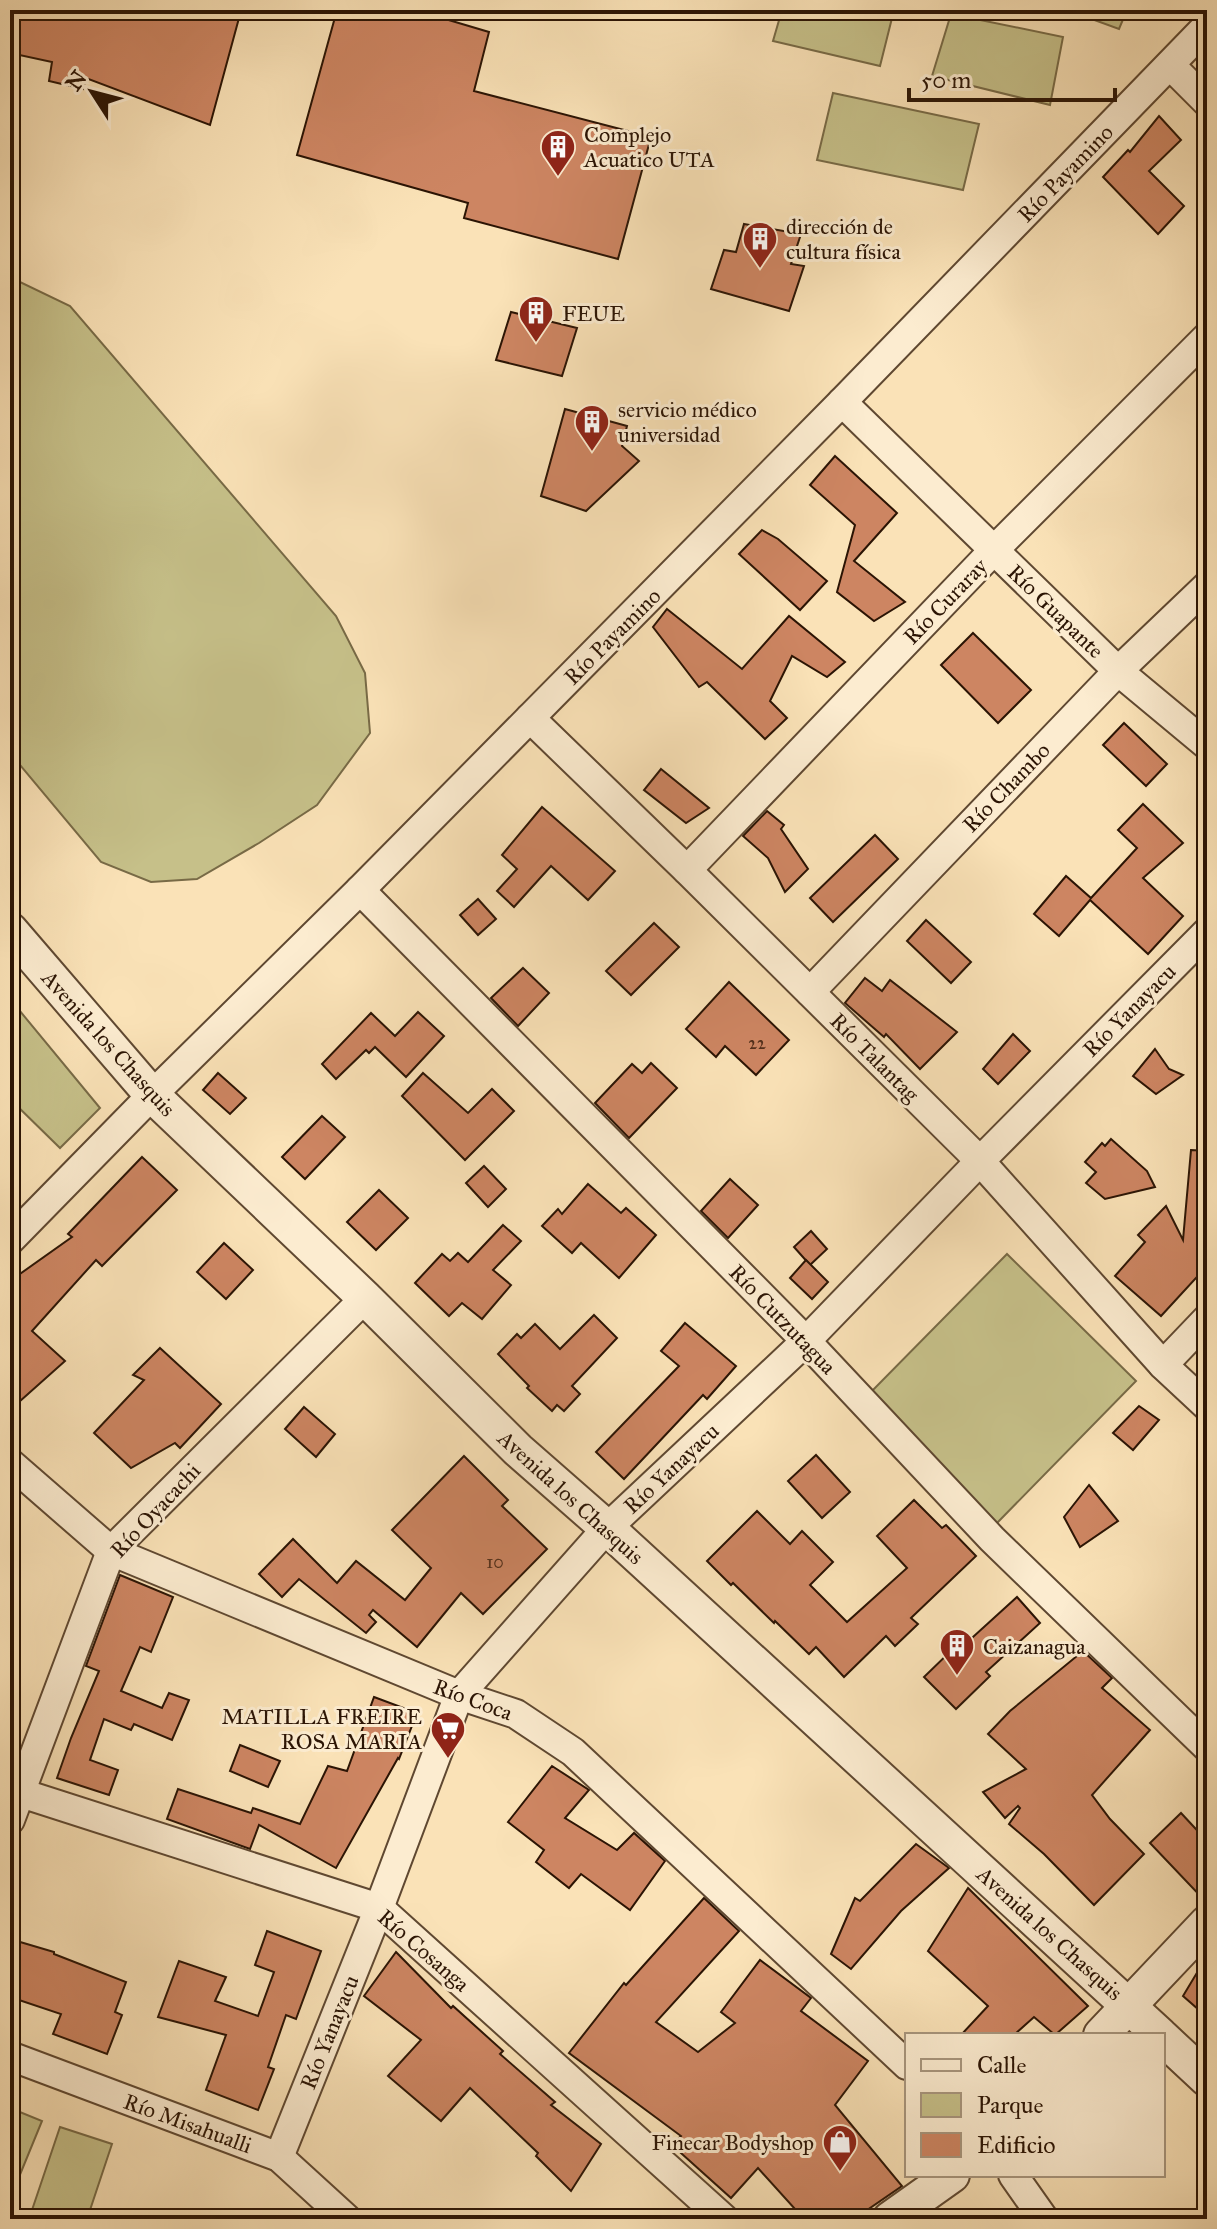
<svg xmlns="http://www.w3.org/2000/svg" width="1217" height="2229" viewBox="0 0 1217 2229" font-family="'IM FELL Great Primer',serif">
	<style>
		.green { fill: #c6c089; stroke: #786a46; stroke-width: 2 }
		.building { fill: #cd8562; stroke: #2b1404; stroke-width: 2 }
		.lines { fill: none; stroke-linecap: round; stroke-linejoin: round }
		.minor-casing { stroke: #5f4831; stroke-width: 32 }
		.tertiary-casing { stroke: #5f4831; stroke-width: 38 }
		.minor { stroke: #fcecd0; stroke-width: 28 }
		.tertiary { stroke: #fcecd0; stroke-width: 34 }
		.labels { text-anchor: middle; stroke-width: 6; stroke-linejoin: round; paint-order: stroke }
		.number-label { font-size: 18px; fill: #54301c }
		.poi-label { font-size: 22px; fill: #2b1404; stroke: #fcecd0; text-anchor: start }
		.street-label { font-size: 22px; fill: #2b1404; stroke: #fcecd0 }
	</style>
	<rect width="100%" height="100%" fill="#fae2b7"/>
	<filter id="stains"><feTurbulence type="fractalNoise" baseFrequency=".0025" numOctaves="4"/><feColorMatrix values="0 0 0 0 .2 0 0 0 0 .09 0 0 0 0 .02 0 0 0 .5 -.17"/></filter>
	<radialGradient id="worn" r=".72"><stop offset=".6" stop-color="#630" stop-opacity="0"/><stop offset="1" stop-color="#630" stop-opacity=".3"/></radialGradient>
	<g class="green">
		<polygon points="782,10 894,10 880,66 773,41"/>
		<polygon points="1067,10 1127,10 1119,29"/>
		<polygon points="951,14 1063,37 1050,105 932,76"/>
		<polygon points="833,93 979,124 963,190 817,160"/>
		<polygon points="10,281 18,281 70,306 336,616 365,673 370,733 317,805 259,843 197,879 151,882 101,862 10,753"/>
		<polygon points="10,999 100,1108 60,1148 10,1099"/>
		<polygon points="1007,1254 1136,1381 997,1523 868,1395"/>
		<polygon points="10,2108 42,2121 10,2199"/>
		<polygon points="60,2127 112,2144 87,2219 60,2219 32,2210"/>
	</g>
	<g class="building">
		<polygon points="10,10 197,10 239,18 210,125 86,78 83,89 49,81 52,62 10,53"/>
		<polygon points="337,10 415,10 489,32 474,91 651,137 618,259 464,218 468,203 297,155"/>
		<polygon points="1159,116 1181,140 1149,171 1184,206 1158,234 1103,177 1128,150 1130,152"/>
		<polygon points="744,224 801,234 791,264 804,266 789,311 711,289 724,250 736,252"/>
		<polygon points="511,312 577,328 562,376 496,360"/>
		<polygon points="565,409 627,426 622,446 639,461 586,511 541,496"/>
		<polygon points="835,456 897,513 854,561 905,602 874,621 837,592 855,525 810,485"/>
		<polygon points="762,530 778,539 827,581 800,610 739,554"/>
		<polygon points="667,609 742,669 789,616 845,662 827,677 792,656 770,701 787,718 765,739 707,682 699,687 653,627"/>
		<polygon points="973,633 1031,690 998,723 941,665"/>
		<polygon points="1124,723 1167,764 1146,786 1103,745"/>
		<polygon points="661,769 709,808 686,823 644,790"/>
		<polygon points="1143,804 1183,843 1143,878 1183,916 1148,954 1090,900 1059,936 1034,914 1066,876 1091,898 1137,848 1118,830"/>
		<polygon points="542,807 615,871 588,900 551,866 514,907 497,891 517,869 502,855"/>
		<polygon points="767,811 784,825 781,829 808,869 785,892 768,858 743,836"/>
		<polygon points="875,835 898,859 833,922 810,898"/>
		<polygon points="478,899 496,919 478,935 460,915"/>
		<polygon points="926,920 971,962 951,983 907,941"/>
		<polygon points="654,923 679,947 631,995 606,971"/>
		<polygon points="523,968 549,993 518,1026 491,998"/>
		<polygon points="865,978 882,991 890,980 957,1032 920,1069 886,1034 884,1037 845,1003"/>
		<polygon points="729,982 789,1040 756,1075 725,1046 716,1057 686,1029"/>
		<polygon points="418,1012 444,1036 406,1077 375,1047 369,1053 366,1050 336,1079 322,1064 371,1013 395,1036"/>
		<polygon points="1013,1034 1030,1051 998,1084 983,1069"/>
		<polygon points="1155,1049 1169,1069 1183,1075 1156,1094 1133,1076"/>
		<polygon points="651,1063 677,1088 629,1138 595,1103 632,1064 642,1073"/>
		<polygon points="218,1073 246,1098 230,1114 203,1090"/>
		<polygon points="423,1073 468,1113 492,1089 514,1111 465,1160 402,1096"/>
		<polygon points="322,1116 345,1137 305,1179 282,1157"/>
		<polygon points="1111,1139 1147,1171 1155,1187 1105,1199 1086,1183 1096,1172 1085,1162 1102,1143 1105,1146"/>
		<polygon points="1191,1150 1207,1151 1207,1266 1161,1316 1115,1276 1145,1242 1138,1235 1166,1206 1183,1240"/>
		<polygon points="142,1157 177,1190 102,1266 96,1260 32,1331 65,1361 10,1410 10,1281 72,1237 68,1234"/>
		<polygon points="484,1166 506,1189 488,1207 466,1183"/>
		<polygon points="730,1179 758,1205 728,1238 701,1211"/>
		<polygon points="588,1184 621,1213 626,1208 656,1235 619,1278 581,1243 572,1253 542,1226 558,1209 562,1214"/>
		<polygon points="379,1190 408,1218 376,1250 347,1222"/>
		<polygon points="503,1225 521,1241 493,1270 511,1285 482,1319 462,1303 449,1316 415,1283 442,1254 450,1261 458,1253 468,1262"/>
		<polygon points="811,1231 827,1249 810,1265 794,1247"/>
		<polygon points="224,1243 253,1270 226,1299 197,1272"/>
		<polygon points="806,1260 828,1282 812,1299 790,1278"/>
		<polygon points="594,1315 617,1338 572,1386 580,1394 564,1411 557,1405 552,1411 527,1388 529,1386 498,1354 517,1334 521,1338 535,1324 560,1349"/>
		<polygon points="685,1323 736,1366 707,1399 703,1395 624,1479 596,1452 679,1366 661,1351"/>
		<polygon points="160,1348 221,1404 180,1448 175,1443 131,1468 94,1433 144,1380 133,1375"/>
		<polygon points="1139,1406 1159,1420 1133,1450 1113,1433"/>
		<polygon points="304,1407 335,1434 316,1457 285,1429"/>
		<polygon points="816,1455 850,1492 822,1518 788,1481"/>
		<polygon points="464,1456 508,1500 502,1506 547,1549 483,1614 461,1593 417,1647 373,1610 369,1615 376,1622 366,1633 299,1579 282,1597 259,1574 293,1539 337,1583 356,1561 405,1600 431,1568 392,1530"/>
		<polygon points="1089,1485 1118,1521 1080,1547 1064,1517"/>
		<polygon points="914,1500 942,1528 946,1525 976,1556 911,1618 918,1624 895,1646 886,1636 844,1677 816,1647 809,1654 775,1621 774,1623 733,1583 731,1585 707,1561 757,1511 790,1544 802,1531 833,1562 810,1585 847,1622 907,1568 877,1536"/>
		<polygon points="120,1575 173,1597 151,1652 140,1647 121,1691 162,1708 169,1693 189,1700 172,1740 134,1724 131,1730 104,1719 90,1760 118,1770 109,1795 57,1778 71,1738 99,1671 86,1666"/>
		<polygon points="1017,1597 1040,1623 986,1672 990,1676 956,1709 924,1677 958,1644 962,1647"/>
		<polygon points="1083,1651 1112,1678 1102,1688 1150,1730 1092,1795 1110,1819 1144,1854 1094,1905 1044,1854 1009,1824 1020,1808 1018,1806 1005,1818 983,1792 1026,1769 988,1734 1010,1711"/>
		<polygon points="374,1697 417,1713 399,1759 398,1758 336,1868 259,1825 250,1849 167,1819 178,1789 251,1813 253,1808 300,1824 328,1766 347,1771"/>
		<polygon points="240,1745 280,1761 268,1787 230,1771"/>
		<polygon points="552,1766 589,1790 565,1818 617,1850 634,1833 665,1861 630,1910 581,1874 569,1888 536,1862 544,1850 508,1822"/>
		<polygon points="1181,1813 1207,1841 1207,1903 1150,1843"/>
		<polygon points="916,1844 949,1868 901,1911 851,1969 831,1954 855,1898 860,1901"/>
		<polygon points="968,1888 1088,2006 1055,2035 1034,2017 1014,2035 961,2035 988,2006 928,1951"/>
		<polygon points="704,1898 739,1931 656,2022 698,2052 735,2023 721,2012 760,1960 811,1998 801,2011 868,2061 835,2105 902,2186 854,2219 804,2219 758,2168 731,2198 672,2145 681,2136 569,2053 624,1983 626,1985"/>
		<polygon points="267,1931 321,1951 296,2019 286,2015 268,2067 274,2069 258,2110 206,2090 226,2035 158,2017 179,1961 226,1977 215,2001 258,2016 274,1972 255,1965"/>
		<polygon points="10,1939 54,1952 54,1954 126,1982 115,2012 122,2015 107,2054 53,2034 61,2014 10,1997"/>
		<polygon points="396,1952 451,2008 453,2006 503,2051 500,2054 555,2102 551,2105 601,2144 571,2191 536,2156 538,2153 470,2088 441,2121 388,2076 421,2040 364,1996"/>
		<polygon points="1207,1956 1207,2017 1183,1996"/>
	</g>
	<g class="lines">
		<defs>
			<g id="minor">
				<polyline points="1170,65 1207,102"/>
				<polyline points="842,402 1118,671 1207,745"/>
				<polyline points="530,718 687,870 980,1161 1163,1365 1207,1406"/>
				<polyline points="687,870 994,550 1207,337"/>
				<polyline points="360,890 806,1341 992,1539 1207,1747"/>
				<polyline points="810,992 1118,671 1207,586"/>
				<polyline points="10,1240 152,1095 360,890 842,402 1207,26"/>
				<polyline points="1163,1365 1207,1319"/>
				<polyline points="10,1463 111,1551 459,1695 516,1714 573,1752 907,2065"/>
				<polyline points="10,1784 21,1793 379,1908 724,2219"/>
				<polyline points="10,1820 111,1551 365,1298"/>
				<polyline points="10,2056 279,2157 347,2219"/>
				<polyline points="279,2157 379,1908 459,1695 607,1528 806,1341 980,1161 1207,932"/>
				<polyline points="1013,2175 1044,2219"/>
			</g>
			<g id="tertiary">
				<polyline points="10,930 152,1095 365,1298 518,1450 607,1528 1160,2035"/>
				<polyline points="1101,2035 1207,1923"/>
				<polyline points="1163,2038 1207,2079"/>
				<polyline points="890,2219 952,2175"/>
			</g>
		</defs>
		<use href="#minor" class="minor-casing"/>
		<use href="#tertiary" class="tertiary-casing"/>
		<use href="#minor" class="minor"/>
		<use href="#tertiary" class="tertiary"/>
	</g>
	<defs>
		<symbol id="building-pin" viewBox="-11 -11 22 30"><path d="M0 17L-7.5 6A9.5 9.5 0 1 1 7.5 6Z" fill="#8f2418" stroke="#fcecd0"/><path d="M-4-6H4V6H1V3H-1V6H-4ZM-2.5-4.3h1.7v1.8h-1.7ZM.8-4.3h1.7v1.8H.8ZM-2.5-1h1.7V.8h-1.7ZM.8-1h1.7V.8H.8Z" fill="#fff"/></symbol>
		<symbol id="supermarket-pin" viewBox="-11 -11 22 30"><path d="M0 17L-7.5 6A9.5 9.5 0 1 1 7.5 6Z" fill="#8f2418" stroke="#fcecd0"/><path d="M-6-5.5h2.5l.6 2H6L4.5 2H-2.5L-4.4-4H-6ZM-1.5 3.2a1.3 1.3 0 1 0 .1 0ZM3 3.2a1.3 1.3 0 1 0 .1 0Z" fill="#fff"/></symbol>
		<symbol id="shop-pin" viewBox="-11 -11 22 30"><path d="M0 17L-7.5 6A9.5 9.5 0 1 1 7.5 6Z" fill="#8f2418" stroke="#fcecd0"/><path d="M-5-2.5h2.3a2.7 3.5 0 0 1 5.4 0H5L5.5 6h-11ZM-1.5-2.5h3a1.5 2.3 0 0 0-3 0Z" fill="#fff"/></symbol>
	</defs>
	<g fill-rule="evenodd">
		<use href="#building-pin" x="538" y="127" width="40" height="54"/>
		<use href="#building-pin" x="740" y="219" width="40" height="54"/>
		<use href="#building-pin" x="516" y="293" width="40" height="54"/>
		<use href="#building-pin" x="572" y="402" width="40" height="54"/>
		<use href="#building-pin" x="937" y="1626" width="40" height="54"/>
		<use href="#supermarket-pin" x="428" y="1709" width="40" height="54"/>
		<use href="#shop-pin" x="820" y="2122" width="40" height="54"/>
	</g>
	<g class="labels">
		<g class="number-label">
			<text x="757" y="1049">22</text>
			<text x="495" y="1568">10</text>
		</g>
		<g class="poi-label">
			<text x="584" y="142">Complejo<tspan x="584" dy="25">Acuatico UTA</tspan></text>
			<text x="786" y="234">dirección de<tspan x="786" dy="25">cultura física</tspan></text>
			<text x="562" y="321">FEUE</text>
			<text x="618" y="417">servicio médico<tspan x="618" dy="25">universidad</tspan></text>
			<text x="983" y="1654">Caizanagua</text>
			<text x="422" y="1724" text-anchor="end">MATILLA FREIRE<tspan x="422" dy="25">ROSA MARIA</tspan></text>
			<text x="814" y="2150" text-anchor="end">Finecar Bodyshop</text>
		</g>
		<g class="street-label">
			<text transform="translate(1065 173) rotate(-46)" y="8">Río Payamino</text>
			<text transform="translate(945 601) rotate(-46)" y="8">Río Curaray</text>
			<text transform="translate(1056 611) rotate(44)" y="8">Río Guapante</text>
			<text transform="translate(612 636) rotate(-45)" y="8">Río Payamino</text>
			<text transform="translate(1006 787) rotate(-46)" y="8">Río Chambo</text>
			<text transform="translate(1129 1010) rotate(-45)" y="8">Río Yanayacu</text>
			<text transform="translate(109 1043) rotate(48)" y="8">Avenida los Chasquis</text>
			<text transform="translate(875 1057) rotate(45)" y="8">Río Talantag</text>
			<text transform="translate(783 1319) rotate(46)" y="8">Río Cutzutagua</text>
			<text transform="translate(671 1468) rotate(-43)" y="8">Río Yanayacu</text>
			<text transform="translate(571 1497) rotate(42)" y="8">Avenida los Chasquis</text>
			<text transform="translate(155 1510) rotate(-47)" y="8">Río Oyacachi</text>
			<text transform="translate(473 1699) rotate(20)" y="8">Río Coca</text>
			<text transform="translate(1050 1933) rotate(42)" y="8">Avenida los Chasquis</text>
			<text transform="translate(424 1950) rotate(41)" y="8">Río Cosanga</text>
			<text transform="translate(329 2032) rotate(-68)" y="8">Río Yanayacu</text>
			<text transform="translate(188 2123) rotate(20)" y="8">Río Misahualli</text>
		</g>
	</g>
	<rect width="1217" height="2229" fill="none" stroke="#fae2b7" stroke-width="40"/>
	<rect x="12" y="12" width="1193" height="2205" fill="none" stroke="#2b1404" stroke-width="4"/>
	<rect x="20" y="20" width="1177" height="2189" fill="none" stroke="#2b1404" stroke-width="2"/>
	<rect x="905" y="2033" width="260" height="144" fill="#fcecd0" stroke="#a8967e" stroke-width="2"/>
	<rect x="921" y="2059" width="40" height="12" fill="#fcecd0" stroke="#a8967e" stroke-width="2"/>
	<text x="977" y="2073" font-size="24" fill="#2b1404">Calle</text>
	<rect x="921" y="2093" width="40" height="24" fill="#c6c089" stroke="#a8967e" stroke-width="2"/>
	<text x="977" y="2113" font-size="24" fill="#2b1404">Parque</text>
	<rect x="921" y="2133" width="40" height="24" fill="#cd8562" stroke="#a8967e" stroke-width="2"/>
	<text x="977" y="2153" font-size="24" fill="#2b1404">Edificio</text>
	<g transform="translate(92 92) rotate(306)" stroke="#fcecd0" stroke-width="6" paint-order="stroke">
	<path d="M0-6L14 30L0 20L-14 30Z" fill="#2b1404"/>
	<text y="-12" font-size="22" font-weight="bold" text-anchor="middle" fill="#2b1404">N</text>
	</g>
	<path d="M909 88v12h206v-12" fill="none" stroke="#2b1404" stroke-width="4"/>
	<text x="921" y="88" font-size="24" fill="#2b1404" stroke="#fcecd0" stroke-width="6" paint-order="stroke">50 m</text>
	<rect width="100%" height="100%" filter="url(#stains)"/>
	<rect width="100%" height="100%" fill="url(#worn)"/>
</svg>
